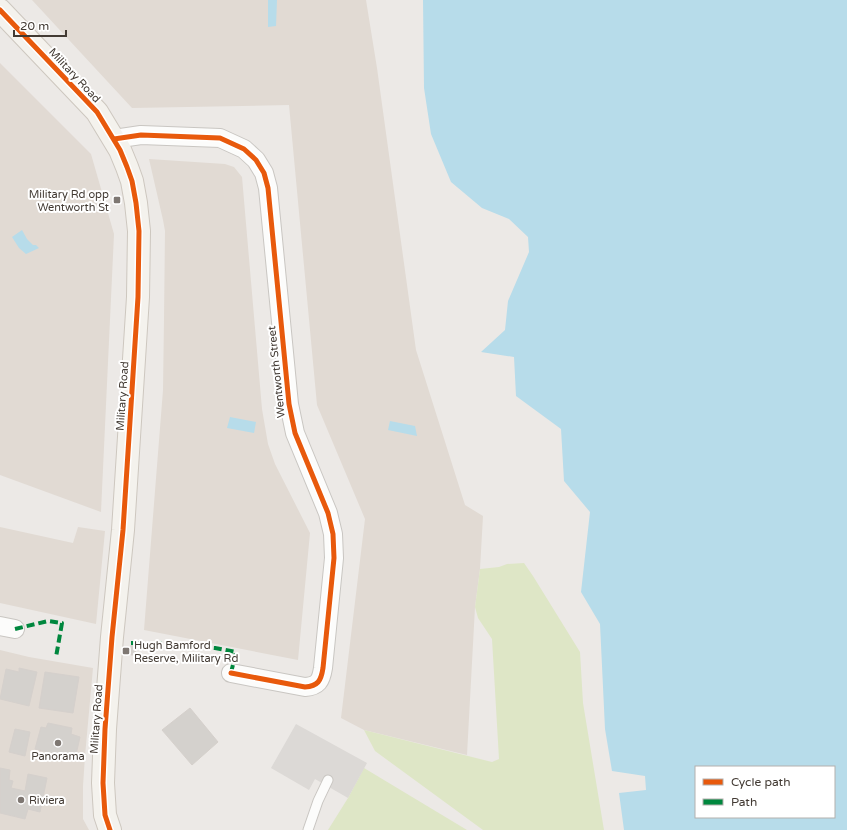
<svg xmlns="http://www.w3.org/2000/svg" width="847" height="830" viewBox="0 0 847 830" font-family="'Varela Round',sans-serif">
	<style>
		.residential { fill: #e1dad3 }
		.green { fill: #dee6c6 }
		.parking { fill: #dcd9d6 }
		.water { fill: #b7dcea; fill-rule: evenodd }
		.building { fill: #d4d1cd; stroke: #d5d0cc }
		.lines { fill: none; stroke-linecap: round; stroke-linejoin: round }
		.lane-casing { stroke: #c9c6c2; stroke-width: 11 }
		.street-casing { stroke: #c9c6c2; stroke-width: 20 }
		.secondary-casing { stroke: #cdc7bf; stroke-width: 24 }
		.lane { stroke: #fcfcfb; stroke-width: 9 }
		.street { stroke: #fcfcfb; stroke-width: 18 }
		.secondary { stroke: #f4f2ed; stroke-width: 22 }
		.quiet { stroke: #00873e; stroke-width: 4; stroke-dasharray: 8 4; stroke-linecap: butt }
		.cycleway-casing { stroke: #fff; stroke-width: 8 }
		.cycleway { stroke: #e8590c; stroke-width: 5 }
		.poi-dot { fill: #7e7772; stroke: #fff; stroke-width: 1.5 }
		.labels { text-anchor: middle; stroke-width: 4; stroke-linejoin: round; paint-order: stroke }
		.street-label { font-size: 11px; fill: #423a33; stroke: #fff }
		.poi-label { font-size: 11px; fill: #423a33; stroke: #fff; text-anchor: start }
	</style>
	<rect width="100%" height="100%" fill="#ece9e6"/>
	<g class="residential">
		<polygon points="32,0 366,0 377,68 416,350 465,505 483,516 480,569 475,607 467,755 364,730 341,718 365,519 317,405 289,105 132,108"/>
		<polygon points="0,63 91,154 114,234 101,512 0,475"/>
		<polygon points="149,159 225,164 234,167 242,177 262,409 268,444 275,464 310,533 298,660 144,630 163,390 164,319 165,231 163,220"/>
		<polygon points="0,527 73,543 78,527 105,531 96,624 0,603"/>
		<polygon points="0,650 29,657 93,668 85,756 83,786 83,819 89,830 0,830"/>
	</g>
	<g class="green">
		<polygon points="524,563 533,576 580,652 583,703 604,830 483,830 375,751 364,730 492,762 499,759 492,639 478,618 475,607 480,569 499,567 507,564"/>
		<polygon points="364,768 467,830 328,830 348,798"/>
	</g>
	<polygon class="parking" points="296,724 367,763 348,798 315,779 309,790 271,768"/>
	<g class="water">
		<polygon points="268,0 277,0 276,26 268,27"/>
		<path d="M423,0H847V830H624L619,793L646,790L645,776L612,771L605,729L600,624L581,592L590,512L564,481L561,429L516,396L514,357L481,352L505,330L508,301L529,252L528,237L509,219L482,208L451,182L431,134L424,88ZM696,767H834V817H696Z"/>
		<polygon points="22,230 27,239 33,245 36,245 39,248 26,254 19,248 12,237"/>
		<polygon points="230,417 256,422 254,433 227,428"/>
		<polygon points="390,421 415,426 417,436 388,430"/>
	</g>
	<g class="building">
		<polygon points="131,645 136,645 135,655 131,655"/>
		<polygon points="19,668 37,672 29,706 0,699 6,669 19,672"/>
		<polygon points="45,672 79,677 73,713 39,708"/>
		<polygon points="190,708 218,742 192,765 162,730"/>
		<polygon points="48,723 72,728 71,734 80,737 75,759 35,749 41,727 46,728"/>
		<polygon points="15,729 30,732 25,756 9,752"/>
		<polygon points="0,768 10,770 9,780 13,781 11,788 25,791 28,774 47,778 40,812 28,809 25,819 0,813"/>
	</g>
	<g class="lines">
		<defs>
			<polyline id="lane" points="308,830 318,801 328,780"/>
			<g id="street">
				<path d="M114,139L141,135L220,138L244,149L256,160L264,173L268,188L289,404L295,433L328,513L333,534L334,558L323,668C321,681 318,686 305,687L231,673"/>
				<polyline points="0,626 15,629"/>
			</g>
			<polyline id="secondary" points="0,10 97,112 120,150 127,167 132,181 136,203 139,231 138,297 123,530 112,637 105,729 103,783 105,815 110,830"/>
		</defs>
		<use href="#lane" class="lane-casing"/>
		<use href="#street" class="street-casing"/>
		<use href="#secondary" class="secondary-casing"/>
		<use href="#lane" class="lane"/>
		<use href="#street" class="street"/>
		<use href="#secondary" class="secondary"/>
		<g class="quiet">
			<polyline points="15,629 48,621 62,623 56,657"/>
			<polyline points="131,643 140,643 145,647"/>
			<polyline points="154,643 215,648 236,652 231,673"/>
		</g>
		<defs>
			<g id="cycleway">
				<polyline points="0,10 97,112 120,150 127,167 132,181 136,203 139,231 138,297 123,530 112,637 105,729 103,783 105,815 110,830"/>
				<path d="M114,139L141,135L220,138L244,149L256,160L264,173L268,188L289,404L295,433L328,513L333,534L334,558L323,668C321,681 318,686 305,687L231,673"/>
			</g>
		</defs>
		<use href="#cycleway" class="cycleway-casing"/>
		<use href="#cycleway" class="cycleway"/>
	</g>
	<g class="poi-dot">
		<rect x="113" y="196" width="8" height="8" rx="2"/>
		<rect x="122" y="647" width="8" height="8" rx="2"/>
		<circle cx="58" cy="743" r="4"/>
		<circle cx="21" cy="800" r="4"/>
	</g>
	<g class="labels">
		<g class="street-label">
			<text transform="translate(75 75) rotate(47)" y="4">Military Road</text>
			<text transform="translate(276 372) rotate(-96)" y="4">Wentworth Street</text>
			<text transform="translate(122 396) rotate(-86)" y="4">Military Road</text>
			<text transform="translate(96 719) rotate(-86)" y="4">Military Road</text>
		</g>
		<g class="poi-label">
			<text x="109" y="198" text-anchor="end">Military Rd opp<tspan x="109" dy="13">Wentworth St</tspan></text>
			<text x="134" y="649">Hugh Bamford<tspan x="134" dy="13">Reserve, Military Rd</tspan></text>
			<text x="58" y="760" text-anchor="middle">Panorama</text>
			<text x="29" y="804">Riviera</text>
		</g>
	</g>
	<rect x="695" y="766" width="140" height="52" fill="#ffffff" stroke="#b3b0ad"/>
	<rect x="703" y="779" width="20" height="6" fill="#e8590c" stroke="#b3b0ad"/>
	<text x="731" y="786" font-size="12" fill="#423a33">Cycle path</text>
	<rect x="703" y="799" width="20" height="6" fill="#00873e" stroke="#b3b0ad"/>
	<text x="731" y="806" font-size="12" fill="#423a33">Path</text>
	<path d="M14 30v6h52v-6" fill="none" stroke="#423a33" stroke-width="2"/>
	<text x="20" y="30" font-size="12" fill="#423a33" stroke="#ffffff" stroke-width="3" paint-order="stroke">20 m</text>
</svg>
